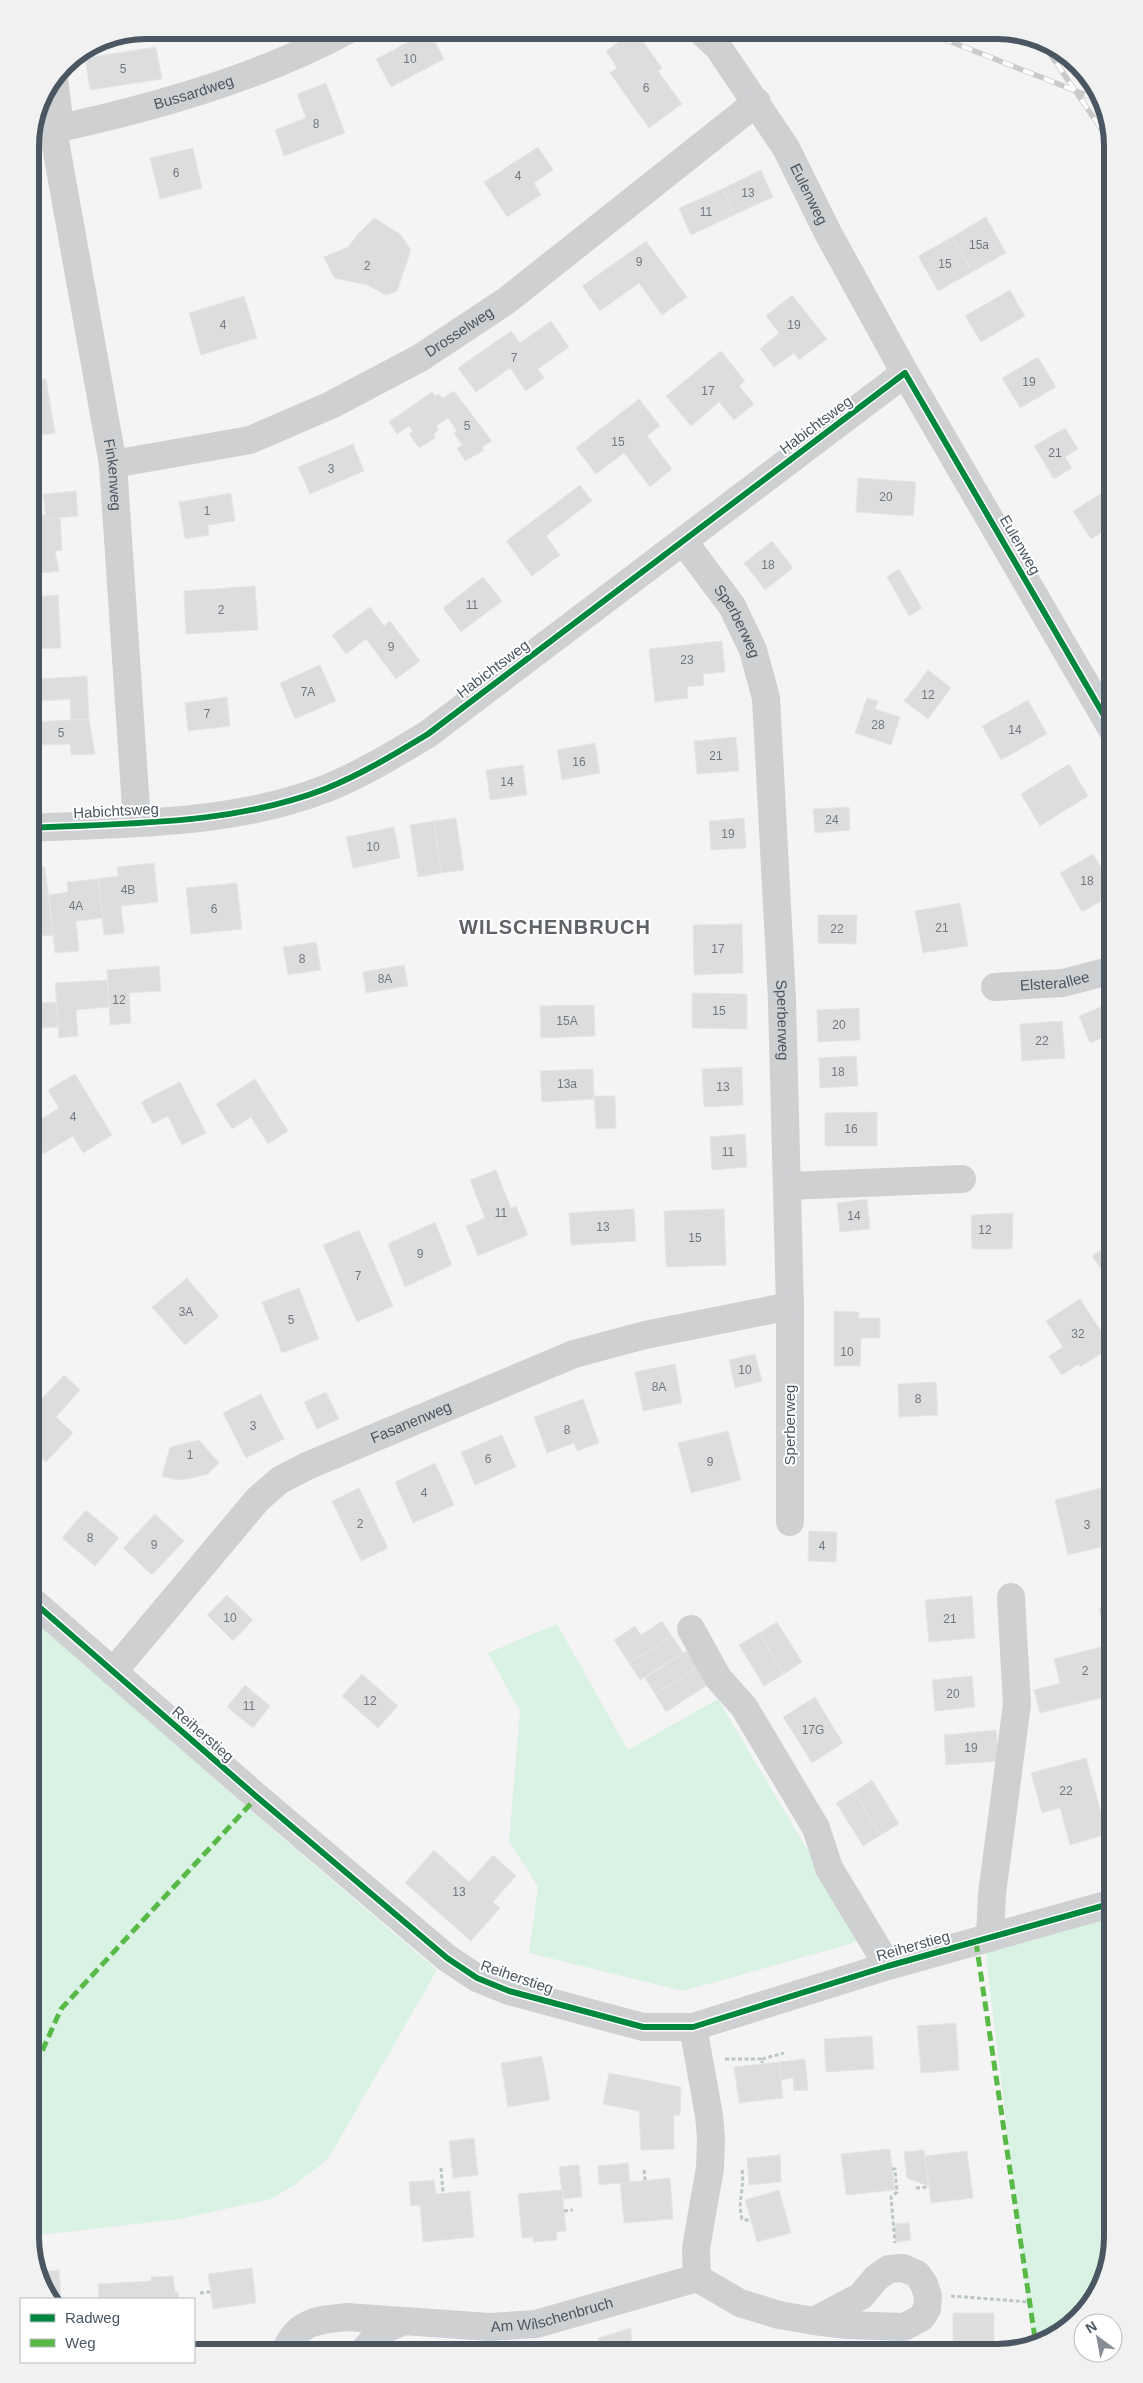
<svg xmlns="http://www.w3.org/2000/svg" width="1143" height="2383" viewBox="0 0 1143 2383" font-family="Arial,sans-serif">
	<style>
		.green { fill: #d9f2e3 }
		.building { fill: #ddddde; stroke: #e5e6e7 }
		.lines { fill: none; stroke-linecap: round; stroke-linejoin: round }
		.path { stroke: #bcc7c4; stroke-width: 3; stroke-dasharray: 4 2.5; stroke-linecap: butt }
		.minor { stroke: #ced0d2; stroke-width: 28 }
		.rail-casing { stroke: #c9cacc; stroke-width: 5.5 }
		.rail { stroke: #fff; stroke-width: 4; stroke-dasharray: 11; stroke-linecap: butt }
		.quiet { stroke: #58b947; stroke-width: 5; stroke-dasharray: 10 5; stroke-linecap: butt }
		.cycleway-casing { stroke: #fff; stroke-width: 9 }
		.cycleway { stroke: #00873e; stroke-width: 6 }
		.labels { text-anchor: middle; stroke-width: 4; stroke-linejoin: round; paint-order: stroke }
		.number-label { font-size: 12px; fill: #707881 }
		.street-label { font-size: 15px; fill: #4a5661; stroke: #fff }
		.district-label { font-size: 20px; font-weight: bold; letter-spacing: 1px; fill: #5f6368; stroke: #fff }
		.rim { fill: none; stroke: #4a5661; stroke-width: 6 }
	</style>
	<rect width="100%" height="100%" fill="#f4f4f4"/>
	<g class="green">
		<polygon points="30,1613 237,1799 437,1970 328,2159 296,2184 271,2199 180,2219 30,2236"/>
		<polygon points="557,1624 628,1750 718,1699 860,1939 850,1944 683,1991 529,1953 538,1887 509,1841 520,1711 488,1653"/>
		<polygon points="1113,1914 1113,2238 1093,2302 1042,2344 1033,2346 984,1940"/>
	</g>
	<g class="building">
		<polygon points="635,30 662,68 658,71 682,104 649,128 610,73 617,68 606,51"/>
		<polygon points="429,31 444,59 391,87 376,59"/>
		<polygon points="156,47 162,79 90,90 85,58"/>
		<polygon points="326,83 345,133 284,156 275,130 306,118 297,94"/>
		<polygon points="538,147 553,170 534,183 541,195 507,217 484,182"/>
		<polygon points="193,148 202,188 160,199 150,158"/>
		<polygon points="761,170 773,197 734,215 722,189"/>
		<polygon points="722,189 734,215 691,235 679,208"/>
		<polygon points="30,199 35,230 30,230"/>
		<polygon points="986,217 1006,253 972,272 952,237"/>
		<polygon points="374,218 400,234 411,250 397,291 386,295 367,285 334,278 324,257 348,247 359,233"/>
		<polygon points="952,237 972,272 938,291 918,256"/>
		<polygon points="646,241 687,297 662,315 639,283 600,311 582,286"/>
		<polygon points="30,273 33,273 42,338 30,340"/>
		<polygon points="1010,290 1025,316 981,342 965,316"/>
		<polygon points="792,295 827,339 799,360 794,353 774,367 760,349 779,333 766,316"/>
		<polygon points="244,296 257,338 201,355 189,313"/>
		<polygon points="551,321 569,347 538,369 544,378 526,391 510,368 476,392 458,368 511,331 520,343"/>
		<polygon points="721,351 745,381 739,386 754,404 734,420 719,402 691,426 666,396"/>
		<polygon points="1038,357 1056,387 1020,408 1002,378"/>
		<polygon points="46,379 55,433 30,437 30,382"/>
		<polygon points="454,391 492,441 482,447 484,450 465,461 457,448 462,445 454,433 457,431 448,418 436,426 438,430 434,434 435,438 419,448 409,434 413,431 409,426 397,434 389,422 432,392 435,396 439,394 443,398"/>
		<polygon points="639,399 660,426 647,436 672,469 650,487 624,453 596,474 576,448"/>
		<polygon points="1065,428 1078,449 1065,457 1072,468 1054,479 1034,446"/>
		<polygon points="353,444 364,471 310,494 298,467"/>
		<polygon points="858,478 916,482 913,516 856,512"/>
		<polygon points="580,485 592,501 546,536 560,555 532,576 506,541"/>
		<polygon points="1113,486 1113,525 1091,539 1073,511"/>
		<polygon points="76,491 78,516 46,519 43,494"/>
		<polygon points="231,493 235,521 208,525 209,535 185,539 179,502"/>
		<polygon points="30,514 45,515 46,519 60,518 62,550 55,551 59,571 30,574"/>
		<polygon points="772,541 793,568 765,590 744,563"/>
		<polygon points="899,569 922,608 909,616 887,577"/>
		<polygon points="483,577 502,601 461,632 443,608"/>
		<polygon points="255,586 258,630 186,634 184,591"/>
		<polygon points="58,595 61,648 30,649 30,597"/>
		<polygon points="370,607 384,626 390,621 420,661 396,679 366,639 346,654 332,635"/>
		<polygon points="722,641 725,672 703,674 704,685 687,687 688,698 655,702 649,649"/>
		<polygon points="320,665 336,701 295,719 280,683"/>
		<polygon points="928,670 951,688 928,719 904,701"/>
		<polygon points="87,676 89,719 71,720 70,699 41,701 40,679"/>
		<polygon points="227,697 230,726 188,731 185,703"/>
		<polygon points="867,698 878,701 875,709 900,717 891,745 855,733"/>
		<polygon points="1028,700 1047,734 1001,760 982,726"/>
		<polygon points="89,719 95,754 71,755 70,744 39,745 40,756 30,756 30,722"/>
		<polygon points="736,737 739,771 697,774 694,741"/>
		<polygon points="595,743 600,773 562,780 557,750"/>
		<polygon points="1069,764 1088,796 1040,826 1021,794"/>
		<polygon points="523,765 527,795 490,800 486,770"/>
		<polygon points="849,807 850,830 815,833 813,809"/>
		<polygon points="456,818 464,870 441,873 434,821"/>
		<polygon points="744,818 746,848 711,850 709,821"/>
		<polygon points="434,821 441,873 418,877 410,825"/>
		<polygon points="394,827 400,858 353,868 346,837"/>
		<polygon points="1093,854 1113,889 1113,894 1082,912 1060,873"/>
		<polygon points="154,863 158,902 121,906 124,933 104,935 98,879 118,876 117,867"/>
		<polygon points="45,867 53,935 30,937 30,869"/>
		<polygon points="98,879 103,918 76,921 79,951 55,953 49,895 68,892 67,882"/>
		<polygon points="237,883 242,929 191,934 186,888"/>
		<polygon points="960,903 968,946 923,953 915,911"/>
		<polygon points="818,915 857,915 856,944 818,943"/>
		<polygon points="742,924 743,973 694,975 693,925"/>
		<polygon points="316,942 321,970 288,975 283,947"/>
		<polygon points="404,965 408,986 366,993 363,972"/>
		<polygon points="159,966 161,991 129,993 131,1023 110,1025 107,970"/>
		<polygon points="107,980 109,1007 76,1010 78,1036 59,1038 55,983"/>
		<polygon points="692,993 747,994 747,1029 692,1028"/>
		<polygon points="56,1002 58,1027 30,1029 30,1003"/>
		<polygon points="1113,1002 1113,1033 1090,1043 1079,1016"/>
		<polygon points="594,1005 595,1036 541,1038 540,1006"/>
		<polygon points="859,1008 860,1040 818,1042 817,1010"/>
		<polygon points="1062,1021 1065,1058 1022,1061 1020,1024"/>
		<polygon points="856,1056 858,1086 820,1088 819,1058"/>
		<polygon points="742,1067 743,1105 704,1107 702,1069"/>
		<polygon points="593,1069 594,1099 542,1102 540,1071"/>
		<polygon points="75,1074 112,1135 83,1153 73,1136 43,1154 30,1133 30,1126 59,1108 48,1090"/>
		<polygon points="255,1079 288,1131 268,1144 251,1117 232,1129 216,1104"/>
		<polygon points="180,1082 206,1133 182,1145 168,1116 153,1124 141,1102"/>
		<polygon points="594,1096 615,1096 616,1128 596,1129"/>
		<polygon points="877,1112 877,1146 825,1146 825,1113"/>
		<polygon points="745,1134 747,1167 712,1170 710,1137"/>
		<polygon points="496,1170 511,1208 516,1206 528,1235 478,1256 466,1226 485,1218 470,1180"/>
		<polygon points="867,1199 870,1229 840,1232 837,1203"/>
		<polygon points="634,1209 636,1241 571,1245 569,1213"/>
		<polygon points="724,1209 726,1265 666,1267 664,1211"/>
		<polygon points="1013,1213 1012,1249 972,1249 971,1215"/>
		<polygon points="435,1222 452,1265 405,1287 388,1244"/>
		<polygon points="359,1230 393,1306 357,1322 323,1245"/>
		<polygon points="1113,1242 1113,1277 1109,1280 1092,1256"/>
		<polygon points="187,1278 219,1316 185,1345 152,1307"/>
		<polygon points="299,1288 319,1339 282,1353 262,1302"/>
		<polygon points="1080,1299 1111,1347 1080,1367 1079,1364 1062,1375 1049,1356 1063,1347 1046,1321"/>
		<polygon points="834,1311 859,1312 859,1318 880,1318 880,1338 861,1338 860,1366 834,1366"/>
		<polygon points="755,1354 762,1381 735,1388 729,1360"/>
		<polygon points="675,1364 682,1403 643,1411 635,1372"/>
		<polygon points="64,1375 80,1390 56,1417 73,1433 46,1462 30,1448 30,1411"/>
		<polygon points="936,1382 938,1415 899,1417 898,1384"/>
		<polygon points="326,1392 339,1419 317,1429 304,1402"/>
		<polygon points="261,1394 284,1439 246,1458 223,1413"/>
		<polygon points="583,1399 599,1443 577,1451 574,1443 547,1453 534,1417"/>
		<polygon points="728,1431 741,1480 691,1493 678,1443"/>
		<polygon points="502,1435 516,1467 475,1485 461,1452"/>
		<polygon points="199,1440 219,1463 208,1474 192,1478 177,1480 162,1476 170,1447"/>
		<polygon points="435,1463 454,1505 413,1523 395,1482"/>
		<polygon points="1108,1486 1113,1507 1113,1544 1068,1555 1055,1500"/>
		<polygon points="359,1488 388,1548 361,1561 332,1501"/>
		<polygon points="86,1510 119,1538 95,1566 62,1538"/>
		<polygon points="155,1514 184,1541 152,1575 123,1548"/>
		<polygon points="809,1531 837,1532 836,1562 808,1561"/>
		<polygon points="227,1595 253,1620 233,1641 207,1615"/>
		<polygon points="972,1596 975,1638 929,1642 925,1600"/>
		<polygon points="1113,1605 1113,1695 1040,1713 1034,1690 1060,1683 1054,1659 1108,1645 1099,1609"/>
		<polygon points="662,1621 672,1636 629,1663 614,1640 635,1626 641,1635"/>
		<polygon points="777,1622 802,1662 784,1674 759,1633"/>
		<polygon points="759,1633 784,1674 764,1686 739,1645"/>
		<polygon points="672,1636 683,1653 640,1680 629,1663"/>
		<polygon points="688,1650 699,1666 655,1694 645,1678"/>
		<polygon points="699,1666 710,1683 666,1712 655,1694"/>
		<polygon points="362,1674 398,1706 378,1728 342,1696"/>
		<polygon points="972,1676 975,1707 935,1711 932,1680"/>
		<polygon points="245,1685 270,1706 253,1728 227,1707"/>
		<polygon points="815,1697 843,1743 812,1763 783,1717"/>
		<polygon points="996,1730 999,1761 946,1765 944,1735"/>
		<polygon points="1086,1758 1107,1834 1070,1845 1060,1808 1042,1813 1031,1773"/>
		<polygon points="872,1780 899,1824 881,1835 854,1792"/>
		<polygon points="854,1792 881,1835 863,1846 836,1803"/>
		<polygon points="434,1850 469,1882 493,1855 516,1876 493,1902 500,1908 471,1941 405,1883"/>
		<polygon points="956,2023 959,2070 921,2073 917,2026"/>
		<polygon points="872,2036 874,2069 826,2072 824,2039"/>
		<polygon points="542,2056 550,2100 508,2107 501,2063"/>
		<polygon points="805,2059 808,2090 794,2091 793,2078 781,2080 779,2062"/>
		<polygon points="779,2062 783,2098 739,2103 734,2067"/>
		<polygon points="609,2073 681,2087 680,2115 674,2115 674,2149 641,2150 639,2111 603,2104"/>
		<polygon points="474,2138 478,2175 453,2178 449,2141"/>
		<polygon points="890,2149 895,2190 846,2195 841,2154"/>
		<polygon points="924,2150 925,2156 928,2186 907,2178 904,2152"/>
		<polygon points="967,2151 973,2198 931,2203 925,2156"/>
		<polygon points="780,2155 781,2182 749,2185 747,2158"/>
		<polygon points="628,2163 630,2182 599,2185 598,2166"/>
		<polygon points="579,2165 582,2197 563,2199 559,2167"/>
		<polygon points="670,2178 673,2219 624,2223 620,2183"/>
		<polygon points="434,2180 436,2194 470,2191 474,2237 423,2242 420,2205 411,2206 409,2182"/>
		<polygon points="562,2190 566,2231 556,2232 557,2240 533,2242 533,2237 522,2238 518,2194"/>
		<polygon points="779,2190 791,2233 757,2242 745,2200"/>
		<polygon points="909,2223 911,2240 896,2242 894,2224"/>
		<polygon points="252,2268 256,2303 213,2309 208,2274"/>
		<polygon points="59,2270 61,2294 49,2295 40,2283 39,2272"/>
		<polygon points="173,2276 175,2292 178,2292 179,2299 99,2299 98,2284 151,2281 151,2277"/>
		<rect x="953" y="2313" width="41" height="30"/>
		<polygon points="631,2328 632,2353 598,2353 598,2338"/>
		<polygon points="745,2341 746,2353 675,2353 675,2345"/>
	</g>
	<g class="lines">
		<g class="path">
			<polyline points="725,2059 762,2059 762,2063"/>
			<polyline points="762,2059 784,2053"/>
			<polyline points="441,2168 443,2193"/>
			<polyline points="892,2169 895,2169 897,2192 891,2197 895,2243"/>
			<polyline points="644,2170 645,2180"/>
			<path d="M742,2170C745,2187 737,2201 742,2219L751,2221"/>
			<polyline points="916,2188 928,2187"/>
			<polyline points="564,2211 573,2210"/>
			<polyline points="200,2293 210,2292"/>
			<polyline points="951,2296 1030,2302"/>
			<polyline points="972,2350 973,2353"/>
		</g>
		<g class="minor">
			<path id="s1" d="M700,30L718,47L786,148L828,233L905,373L1113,731"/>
			<polyline points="54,78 60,128"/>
			<path id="s2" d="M53,130L113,464L137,823"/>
			<path id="s3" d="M31,134C135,113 254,81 348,30"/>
			<path id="s4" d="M113,464L250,440L331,405L420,358L506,301L757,102"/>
			<path id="s5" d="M684,542L732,606L753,650L766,698L782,1000L790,1306V1522"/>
			<path d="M30,828C129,823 232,825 325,789C362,774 395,754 428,734L905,373"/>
			<path id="s6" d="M995,987L1063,983L1113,970"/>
			<polyline points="787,1186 962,1179"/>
			<polyline points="30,1599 257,1797 447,1958 477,1978 509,1991 643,2027 693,2027 888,1966 1113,1903"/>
			<polyline points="691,1629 718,1678 744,1707 816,1828 829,1868 888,1966"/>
			<path id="s7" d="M113,1672L258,1499L280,1480L307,1466L574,1354L645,1335L790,1306"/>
			<polyline points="990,1938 992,1894 1017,1704 1011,1597"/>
			<polyline points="697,2278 740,2303 779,2315 814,2321 847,2325 904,2327 921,2318 927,2309 928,2296 924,2284 917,2274 903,2268 889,2269 876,2278 861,2296 814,2321"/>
			<path id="s8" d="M285,2353C295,2322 317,2320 346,2317L490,2327L536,2324L697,2278L696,2248L710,2168L711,2139L709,2115L693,2027"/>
			<polyline points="362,2353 381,2331 402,2322"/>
		</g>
		<defs>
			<g id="rail">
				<polyline points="921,30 1104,102"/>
				<polyline points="1044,45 1113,146"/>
				<polyline points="1062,51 1108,119"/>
			</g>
		</defs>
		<use href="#rail" class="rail-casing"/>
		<use href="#rail" class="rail"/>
		<g class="quiet">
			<polyline points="976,1942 1036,2345"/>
			<polyline points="30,2078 61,2009 257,1797"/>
		</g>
		<defs>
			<g id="cycleway">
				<path d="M30,828C129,823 232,825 325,789C362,774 395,754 428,734L905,373L1113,731"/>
				<polyline points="30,1599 257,1797 447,1958 477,1978 509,1991 643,2027 693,2027 888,1966 1113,1903"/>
			</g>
		</defs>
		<use href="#cycleway" class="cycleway-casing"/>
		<use href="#cycleway" class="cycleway"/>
	</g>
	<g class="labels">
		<g class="number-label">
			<text x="410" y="63">10</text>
			<text x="123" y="73">5</text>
			<text x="646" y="92">6</text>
			<text x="316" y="128">8</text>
			<text x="176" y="177">6</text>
			<text x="518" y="180">4</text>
			<text x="748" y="197">13</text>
			<text x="706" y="216">11</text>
			<text x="979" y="249">15a</text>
			<text x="639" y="266">9</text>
			<text x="945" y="268">15</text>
			<text x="367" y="270">2</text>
			<text x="223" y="329">4</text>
			<text x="794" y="329">19</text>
			<text x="514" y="362">7</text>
			<text x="1029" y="386">19</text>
			<text x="708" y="395">17</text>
			<text x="467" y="430">5</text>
			<text x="618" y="446">15</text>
			<text x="1055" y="457">21</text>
			<text x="331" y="473">3</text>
			<text x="886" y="501">20</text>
			<text x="207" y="515">1</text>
			<text x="768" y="569">18</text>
			<text x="472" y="609">11</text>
			<text x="221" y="614">2</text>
			<text x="391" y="651">9</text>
			<text x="687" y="664">23</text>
			<text x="308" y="696">7A</text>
			<text x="928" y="699">12</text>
			<text x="207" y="718">7</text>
			<text x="878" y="729">28</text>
			<text x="1015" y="734">14</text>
			<text x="61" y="737">5</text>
			<text x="716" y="760">21</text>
			<text x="579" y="766">16</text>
			<text x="507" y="786">14</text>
			<text x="832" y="824">24</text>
			<text x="728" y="838">19</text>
			<text x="373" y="851">10</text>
			<text x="1087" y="885">18</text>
			<text x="128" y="894">4B</text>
			<text x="76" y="910">4A</text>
			<text x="214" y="913">6</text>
			<text x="942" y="932">21</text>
			<text x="837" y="933">22</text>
			<text x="718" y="953">17</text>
			<text x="302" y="963">8</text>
			<text x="385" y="983">8A</text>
			<text x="119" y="1004">12</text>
			<text x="719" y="1015">15</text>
			<text x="567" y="1025">15A</text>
			<text x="839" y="1029">20</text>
			<text x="1042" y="1045">22</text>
			<text x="838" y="1076">18</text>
			<text x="567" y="1088">13a</text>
			<text x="723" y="1091">13</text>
			<text x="73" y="1121">4</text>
			<text x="851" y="1133">16</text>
			<text x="728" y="1156">11</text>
			<text x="501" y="1217">11</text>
			<text x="854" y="1220">14</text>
			<text x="603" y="1231">13</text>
			<text x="985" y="1234">12</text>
			<text x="695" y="1242">15</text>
			<text x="420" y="1258">9</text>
			<text x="358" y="1280">7</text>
			<text x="186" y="1316">3A</text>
			<text x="291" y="1324">5</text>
			<text x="1078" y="1338">32</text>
			<text x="847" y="1356">10</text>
			<text x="745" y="1374">10</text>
			<text x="659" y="1391">8A</text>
			<text x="918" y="1403">8</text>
			<text x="253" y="1430">3</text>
			<text x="567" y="1434">8</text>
			<text x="190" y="1459">1</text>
			<text x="488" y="1463">6</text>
			<text x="710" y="1466">9</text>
			<text x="424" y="1497">4</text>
			<text x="360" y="1528">2</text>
			<text x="1087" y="1529">3</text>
			<text x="90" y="1542">8</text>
			<text x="154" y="1549">9</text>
			<text x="822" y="1550">4</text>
			<text x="230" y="1622">10</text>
			<text x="950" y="1623">21</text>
			<text x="1085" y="1675">2</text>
			<text x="953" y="1698">20</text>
			<text x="370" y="1705">12</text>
			<text x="249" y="1710">11</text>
			<text x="813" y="1734">17G</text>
			<text x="971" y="1752">19</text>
			<text x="1066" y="1795">22</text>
			<text x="459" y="1896">13</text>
		</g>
		<g class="street-label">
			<text dy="5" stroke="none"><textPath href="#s3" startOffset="168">Bussardweg</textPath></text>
			<text dy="5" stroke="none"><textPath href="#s1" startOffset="198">Eulenweg</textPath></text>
			<text dy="5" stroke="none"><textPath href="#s4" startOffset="375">Drosselweg</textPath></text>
			<text transform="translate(816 425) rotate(-37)" y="5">Habichtsweg</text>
			<text dy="5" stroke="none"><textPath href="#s2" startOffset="350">Finkenweg</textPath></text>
			<text transform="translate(1020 545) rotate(60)" y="5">Eulenweg</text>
			<text dy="5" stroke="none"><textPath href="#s5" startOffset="96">Sperberweg</textPath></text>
			<text transform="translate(493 669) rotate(-37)" y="5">Habichtsweg</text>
			<text transform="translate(116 811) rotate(-3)" y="5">Habichtsweg</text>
			<text dy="5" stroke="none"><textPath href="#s6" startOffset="60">Elsterallee</textPath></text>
			<text dy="5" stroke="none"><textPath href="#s5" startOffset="501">Sperberweg</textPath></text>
			<text dy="5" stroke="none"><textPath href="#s7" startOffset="398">Fasanenweg</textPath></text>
			<text transform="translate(790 1425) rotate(-90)" y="5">Sperberweg</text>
			<text transform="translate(203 1734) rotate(41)" y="5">Reiherstieg</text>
			<text transform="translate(913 1946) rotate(-16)" y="5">Reiherstieg</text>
			<text transform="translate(517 1977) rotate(19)" y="5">Reiherstieg</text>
			<text dy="5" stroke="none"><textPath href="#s8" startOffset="284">Am Wilschenbruch</textPath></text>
		</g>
		<g class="district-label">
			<text x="555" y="934">WILSCHENBRUCH</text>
		</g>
	</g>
	<path d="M0 0H1143V2383H0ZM146 39H997A107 107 0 0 1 1104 146V2237A107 107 0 0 1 997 2344H146A107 107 0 0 1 39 2237V146A107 107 0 0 1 146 39Z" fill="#f1f1f2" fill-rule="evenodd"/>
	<path class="rim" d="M146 39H997A107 107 0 0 1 1104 146V2237A107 107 0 0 1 997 2344H146A107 107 0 0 1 39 2237V146A107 107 0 0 1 146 39Z"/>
	<rect x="20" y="2298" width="175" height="65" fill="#ffffff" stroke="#b7bbc0"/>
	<rect x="30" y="2314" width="25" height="8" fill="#00873e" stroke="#b7bbc0"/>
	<text x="65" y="2323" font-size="15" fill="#4a5661">Radweg</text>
	<rect x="30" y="2339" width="25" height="8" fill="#58b947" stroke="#b7bbc0"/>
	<text x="65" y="2348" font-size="15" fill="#4a5661">Weg</text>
	<g transform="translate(1098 2338) rotate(328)"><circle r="24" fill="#ffffff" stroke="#b7bbc0"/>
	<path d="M0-4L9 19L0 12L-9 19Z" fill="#868d94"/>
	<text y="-8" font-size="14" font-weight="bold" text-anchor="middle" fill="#4a5661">N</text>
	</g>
</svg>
